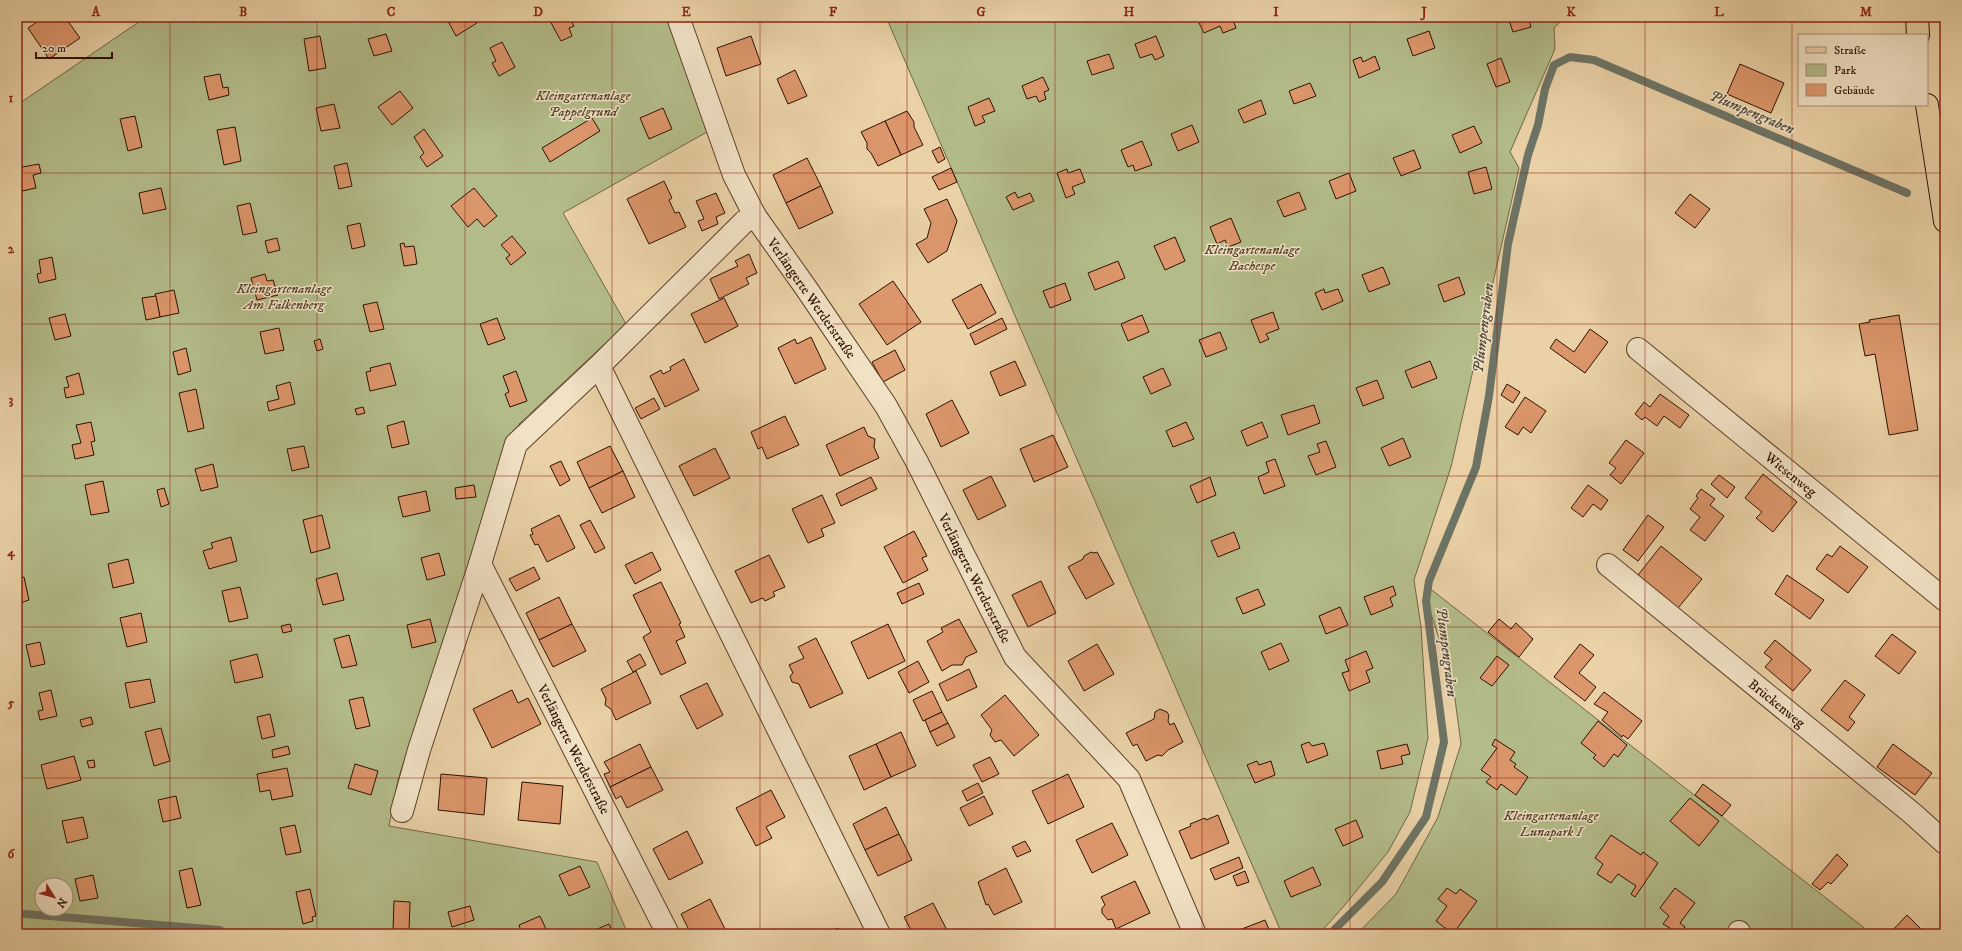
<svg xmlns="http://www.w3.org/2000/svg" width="1962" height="951" viewBox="0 0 1962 951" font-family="'IM FELL DW Pica',serif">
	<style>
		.green { fill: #b3bc89; stroke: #706644; fill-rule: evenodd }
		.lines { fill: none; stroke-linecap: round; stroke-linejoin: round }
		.stream { stroke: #6d7465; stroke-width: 8 }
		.building { fill: #dc966b; stroke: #2d1000 }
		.minor-casing { stroke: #5c402a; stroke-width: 24 }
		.major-casing { stroke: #2d1000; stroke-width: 24 }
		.minor { stroke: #f1e1c5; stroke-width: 22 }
		.major { stroke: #ead1a6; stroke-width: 22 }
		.grid { fill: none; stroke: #8f2418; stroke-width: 1; stroke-opacity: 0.55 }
		.labels { text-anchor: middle; stroke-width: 3; stroke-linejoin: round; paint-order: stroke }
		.park-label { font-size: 14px; font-style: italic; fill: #554429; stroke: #f1e1c5 }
		.street-label { font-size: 14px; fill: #2d1000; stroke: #f1e1c5 }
		.water-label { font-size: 15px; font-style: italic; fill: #524a3b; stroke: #f1e1c5 }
		.neatline { fill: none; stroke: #8f2418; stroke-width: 1.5 }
		.grid-label { font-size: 13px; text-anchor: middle; font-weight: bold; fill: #8f2418 }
	</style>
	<rect width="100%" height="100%" fill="#ead1a6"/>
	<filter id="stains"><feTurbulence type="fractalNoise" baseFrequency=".005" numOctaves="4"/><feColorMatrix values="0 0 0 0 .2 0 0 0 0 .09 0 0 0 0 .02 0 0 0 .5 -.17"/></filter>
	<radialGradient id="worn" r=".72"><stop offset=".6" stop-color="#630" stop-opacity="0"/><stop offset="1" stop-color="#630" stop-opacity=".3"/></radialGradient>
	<g class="green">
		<path d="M146,17H212L213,18L215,17H668L707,132L563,213L626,324L519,424L455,605L409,755H406L398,780L389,826L597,862L628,934H17V105ZM42,885H66V909H42Z"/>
		<polygon points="886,17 1565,17 1554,28 1555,49 1510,152 1519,168 1451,467 1414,580 1421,627 1428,738 1410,812 1388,852 1344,906 1319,934 1282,934"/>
		<polygon points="1428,587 1872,934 1357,934 1396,894 1413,863 1438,817 1461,744 1453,684 1429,607"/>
	</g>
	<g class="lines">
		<g class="stream">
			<polyline points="25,914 220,930"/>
			<polyline points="1330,934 1382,882 1426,817 1444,742 1426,601 1429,581 1476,467 1489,396 1508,244 1528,155 1538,125 1545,89 1554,65 1570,57 1594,60 1907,193"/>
		</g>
	</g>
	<g class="building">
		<polygon points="44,17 54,17 56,20 60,17 65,17 80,38 49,59 28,28"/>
		<polygon points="460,17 474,17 477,23 456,36 449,23"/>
		<polygon points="559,17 569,17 574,26 569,28 572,36 561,41 550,21"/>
		<polygon points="925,17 937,17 926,21"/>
		<polygon points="1196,17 1232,17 1236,28 1223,33 1220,26 1204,33"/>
		<polygon points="1508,17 1528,17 1531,27 1513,32"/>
		<polygon points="1429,31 1435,48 1413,56 1407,39"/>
		<polygon points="386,34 392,51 374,56 368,39"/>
		<polygon points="320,36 326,68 309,71 304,39"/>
		<polygon points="751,36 761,64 726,76 717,48"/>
		<polygon points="1156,36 1164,56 1155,60 1152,54 1140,58 1135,44"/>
		<polygon points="502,42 515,67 499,76 492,63 496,61 490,48"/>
		<polygon points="1109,54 1114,68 1092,75 1087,61"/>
		<polygon points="1375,56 1380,69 1359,78 1353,60 1361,57 1363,62"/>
		<polygon points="1501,58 1510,82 1496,87 1487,64"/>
		<polygon points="1740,64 1784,83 1771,113 1727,94"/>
		<polygon points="795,70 807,96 788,104 777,79"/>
		<polygon points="220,74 223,88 228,87 229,95 209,100 204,77"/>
		<polygon points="1043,77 1049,90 1044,92 1046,99 1039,102 1036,96 1027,99 1022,86"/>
		<polygon points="1310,83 1316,96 1294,104 1289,91"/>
		<polygon points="400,91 413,108 392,125 378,107"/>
		<polygon points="989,98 995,111 982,116 985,122 975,126 968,107"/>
		<polygon points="1261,100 1266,114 1244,123 1238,110"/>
		<polygon points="334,104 340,128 321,131 316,108"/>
		<polygon points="663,108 672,129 649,139 640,118"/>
		<polygon points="907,111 914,122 914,127 923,145 901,155 885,121"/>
		<polygon points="135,116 142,147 128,151 120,119"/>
		<polygon points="592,118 600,131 550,162 542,148"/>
		<polygon points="885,121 901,155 878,166 871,153 867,149 867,143 861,132"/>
		<polygon points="1192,125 1199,142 1178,151 1171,134"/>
		<polygon points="1474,126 1482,143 1460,153 1452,135"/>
		<polygon points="235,127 241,161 224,165 217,130"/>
		<polygon points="424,129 443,156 427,167 420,157 424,153 414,137"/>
		<polygon points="1142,141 1152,165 1135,171 1133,165 1128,167 1121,150"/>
		<polygon points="940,147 945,159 938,163 932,151"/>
		<polygon points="1414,150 1421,168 1401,176 1393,158"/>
		<polygon points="807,158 821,186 786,203 773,175"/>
		<polygon points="347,163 352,186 339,189 334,166"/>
		<polygon points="39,164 41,173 33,175 36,188 22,191 17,168"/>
		<polygon points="1486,167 1492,189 1474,194 1468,172"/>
		<polygon points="951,168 957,182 939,190 932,177"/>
		<polygon points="1067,169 1068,173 1080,169 1085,182 1072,187 1075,194 1066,198 1057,173"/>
		<polygon points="1349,173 1356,191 1336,199 1329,181"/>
		<polygon points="664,181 672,198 669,200 675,213 679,212 686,227 649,244 627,199"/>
		<polygon points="821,186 833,213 799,229 786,203"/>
		<polygon points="161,188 166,209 143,214 139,193"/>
		<polygon points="474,188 497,216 484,227 477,219 468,227 451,206"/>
		<polygon points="1015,192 1018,198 1030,193 1034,201 1013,210 1006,197"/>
		<polygon points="1299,192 1306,209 1284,217 1277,201"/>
		<polygon points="716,193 725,213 716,217 718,224 702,231 698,221 704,219 696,201"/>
		<polygon points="1690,194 1710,209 1695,228 1675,213"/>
		<polygon points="947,199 957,221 947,251 928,263 916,244 927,238 931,223 924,209"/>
		<polygon points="250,203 257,232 243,235 237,206"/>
		<polygon points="1231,218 1241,242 1228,247 1225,240 1217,244 1210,227"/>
		<polygon points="360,223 365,246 352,249 347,226"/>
		<polygon points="512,236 526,253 511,265 506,258 510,255 501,245"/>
		<polygon points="1175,237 1185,261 1165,270 1154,246"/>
		<polygon points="277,238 280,250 268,253 265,241"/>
		<polygon points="404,243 405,247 414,246 417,264 404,266 400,244"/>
		<polygon points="749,254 757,273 746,278 749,284 719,299 710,279 738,266 735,261"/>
		<polygon points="52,257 56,279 39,283 37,274 41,273 39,260"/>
		<polygon points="1118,261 1125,278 1095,290 1088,273"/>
		<polygon points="1383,267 1390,284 1369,292 1362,275"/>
		<polygon points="265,274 267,281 273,280 278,295 257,300 251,278"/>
		<polygon points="1459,277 1465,294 1444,302 1438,285"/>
		<polygon points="893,281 921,322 887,345 859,304"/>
		<polygon points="1065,283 1071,300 1050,308 1043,291"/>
		<polygon points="981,284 996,313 968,329 952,300"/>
		<polygon points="1324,289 1325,293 1338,289 1343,301 1322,310 1315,293"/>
		<polygon points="174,290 179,313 160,317 155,294"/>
		<polygon points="156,296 160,317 146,320 142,298"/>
		<polygon points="724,298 738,326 705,343 691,314"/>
		<polygon points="377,302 384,329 370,332 363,305"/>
		<polygon points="1273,312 1279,329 1266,334 1269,339 1260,343 1251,320"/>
		<polygon points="65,314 71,336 55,340 49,318"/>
		<polygon points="1142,315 1149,332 1128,341 1121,324"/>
		<polygon points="1899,315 1918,430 1889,435 1875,354 1865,356 1859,324 1870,322 1869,320"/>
		<polygon points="497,318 505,339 488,345 480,324"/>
		<polygon points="1002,318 1007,329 975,345 970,334"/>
		<polygon points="279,328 284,350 265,354 260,332"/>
		<polygon points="1590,329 1608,342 1585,373 1550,348 1556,339 1574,352"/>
		<polygon points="1220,332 1227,349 1206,357 1199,340"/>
		<polygon points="811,337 826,369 795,384 778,348 795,339 797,344"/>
		<polygon points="320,339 323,349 317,351 314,341"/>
		<polygon points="186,348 191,371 178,375 173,352"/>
		<polygon points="895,350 905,370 883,382 872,362"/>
		<polygon points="684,359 699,390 665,407 650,376 661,370 663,374 671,370 670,367"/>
		<polygon points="1015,361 1026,385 1000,396 990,372"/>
		<polygon points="1430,361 1437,378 1412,388 1405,371"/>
		<polygon points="390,363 396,385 370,391 366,372 371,371 370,368"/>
		<polygon points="1163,368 1171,385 1151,394 1143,377"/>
		<polygon points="516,371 527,401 510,407 505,394 509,392 503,376"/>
		<polygon points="79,373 84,394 66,398 64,388 69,387 66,377"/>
		<polygon points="1377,380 1384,398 1363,406 1356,388"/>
		<polygon points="290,382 295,404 269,411 267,402 279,399 276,386"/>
		<polygon points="1507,384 1520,392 1513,403 1501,395"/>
		<polygon points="196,389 204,428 188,432 179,393"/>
		<polygon points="1660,394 1689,415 1680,428 1664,416 1657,426 1645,417 1642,420 1635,414 1644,402 1650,407"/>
		<polygon points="1525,397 1546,411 1531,433 1523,427 1518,435 1505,427"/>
		<polygon points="654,398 660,409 641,419 635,408"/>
		<polygon points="952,400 969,433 941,447 926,414"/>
		<polygon points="1314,405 1320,423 1288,435 1281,415"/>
		<polygon points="363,407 365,413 357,415 355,409"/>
		<polygon points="785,416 799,445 767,459 762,447 758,449 751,432"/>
		<polygon points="404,421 409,444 392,448 387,426"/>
		<polygon points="91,422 95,441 91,442 94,455 75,459 72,445 81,443 76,425"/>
		<polygon points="1186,422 1194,439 1173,447 1166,431"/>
		<polygon points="1262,422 1268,437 1247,446 1241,431"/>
		<polygon points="864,427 868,436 875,439 874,447 879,458 840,476 826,445"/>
		<polygon points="1053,435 1068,467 1034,482 1020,449"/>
		<polygon points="1403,438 1411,457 1389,466 1381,448"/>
		<polygon points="1626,440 1644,453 1621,484 1610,475 1616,468 1609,463"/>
		<polygon points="1326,441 1336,467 1316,475 1308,456 1320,452 1317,444"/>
		<polygon points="304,446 309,467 292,471 287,449"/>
		<polygon points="610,446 623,471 589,488 577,462"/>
		<polygon points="715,448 730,478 694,496 679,466"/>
		<polygon points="1275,459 1285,486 1264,494 1258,477 1269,472 1266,462"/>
		<polygon points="561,461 570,480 560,486 550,466"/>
		<polygon points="213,464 218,487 201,491 195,469"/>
		<polygon points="623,471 635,497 602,513 589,488"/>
		<polygon points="1763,474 1797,502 1773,532 1756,518 1762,512 1745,498"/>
		<polygon points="1719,475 1735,487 1727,498 1711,484"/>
		<polygon points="991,476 1006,506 978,520 963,490"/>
		<polygon points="871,477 877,489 841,506 836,494"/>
		<polygon points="1210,477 1216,495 1197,503 1190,486"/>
		<polygon points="103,481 109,512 91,515 85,485"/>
		<polygon points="474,485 476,497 456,499 455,488"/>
		<polygon points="1588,485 1608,500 1601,510 1593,504 1583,517 1571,508"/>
		<polygon points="164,488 169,504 161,507 157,490"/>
		<polygon points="1701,489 1715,499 1710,505 1724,516 1705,541 1690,530 1700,517 1690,509 1698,498 1696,496"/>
		<polygon points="426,491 430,511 403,517 398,497"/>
		<polygon points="822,495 835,523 821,529 824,536 808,543 792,509"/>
		<polygon points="322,515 330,548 311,553 303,520"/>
		<polygon points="559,515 575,548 547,562 538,544 535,545 530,535 533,534 531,529"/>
		<polygon points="1648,515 1664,527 1638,561 1623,550"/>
		<polygon points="590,520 605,548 595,553 580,525"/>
		<polygon points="914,531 927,556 922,558 928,570 903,583 884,547"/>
		<polygon points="1234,532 1240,548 1218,557 1211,541"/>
		<polygon points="231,537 237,561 209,569 203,551 213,548 211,543"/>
		<polygon points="1661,546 1702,579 1678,608 1638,575"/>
		<polygon points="1840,546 1868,567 1848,593 1816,569 1827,554 1832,557"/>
		<polygon points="652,552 661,570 635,584 625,565"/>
		<polygon points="1091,552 1094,553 1097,552 1114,584 1086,599 1068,567 1083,559 1084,556"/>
		<polygon points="439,553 445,575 427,580 421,558"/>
		<polygon points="769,555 785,587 773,592 775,596 765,601 763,598 751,603 735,571"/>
		<polygon points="128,559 134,583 113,588 108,564"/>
		<polygon points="534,567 540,579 516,591 509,579"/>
		<polygon points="337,573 344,600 323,605 316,579"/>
		<polygon points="1787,575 1824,600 1810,619 1775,594"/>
		<polygon points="24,577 29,600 17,604 17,579"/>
		<polygon points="1041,581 1056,613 1028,627 1012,595"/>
		<polygon points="661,582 681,623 679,624 685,637 676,641 686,663 661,675 643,637 651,632 633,595"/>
		<polygon points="919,583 924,594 902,604 897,593"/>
		<polygon points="1393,586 1396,595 1390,598 1393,606 1371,615 1364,597"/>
		<polygon points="240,587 248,618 229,622 222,591"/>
		<polygon points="1258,589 1265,605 1243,614 1236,598"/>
		<polygon points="559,597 572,624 539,640 526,613"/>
		<polygon points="1340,607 1348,625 1326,634 1319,616"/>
		<polygon points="141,613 147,642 127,647 120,618"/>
		<polygon points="430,619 436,642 412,648 407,625"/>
		<polygon points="959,619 977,652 966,657 962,665 952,665 942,671 927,641 943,632 941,628"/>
		<polygon points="1499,619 1511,629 1516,623 1533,639 1519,657 1488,632"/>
		<polygon points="290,624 292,631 283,633 281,626"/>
		<polygon points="572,624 586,651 553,667 539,640"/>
		<polygon points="888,624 905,661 868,679 851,642"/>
		<polygon points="1892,634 1916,652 1899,674 1875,656"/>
		<polygon points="349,635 357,665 342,668 334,639"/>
		<polygon points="816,638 843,693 810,708 799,684 792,682 790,676 793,673 789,665 804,658 798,647"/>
		<polygon points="1775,640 1811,670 1793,691 1765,667 1772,659 1764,653"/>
		<polygon points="40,642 45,664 31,667 26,645"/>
		<polygon points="1281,643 1289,661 1269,670 1261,652"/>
		<polygon points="1097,644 1114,674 1084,691 1068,661"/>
		<polygon points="1580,644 1594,655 1579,673 1596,687 1585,701 1554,677"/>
		<polygon points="1366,651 1373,668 1366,671 1370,682 1349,691 1342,673 1349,671 1345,660"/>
		<polygon points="257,654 263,677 235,683 230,661"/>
		<polygon points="640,654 646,665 633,672 627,661"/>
		<polygon points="1497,656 1509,665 1492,686 1480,678"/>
		<polygon points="918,661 929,682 909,693 898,672"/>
		<polygon points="969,669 977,687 947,701 939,684"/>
		<polygon points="636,671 651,703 616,720 611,709 605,705 606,699 601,689"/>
		<polygon points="150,679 155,702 130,708 125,683"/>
		<polygon points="1845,680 1865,695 1849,717 1855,722 1848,731 1821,710"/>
		<polygon points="707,683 723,715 697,729 680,696"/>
		<polygon points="51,690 57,716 40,720 38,711 43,710 39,693"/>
		<polygon points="512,690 518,703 528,698 541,724 492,748 473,709"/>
		<polygon points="932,691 942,712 923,721 913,700"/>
		<polygon points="1604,692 1642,721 1628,739 1623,735 1622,737 1602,720 1608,712 1594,704"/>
		<polygon points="1005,695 1039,735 1014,756 1001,740 995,742 990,735 992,730 981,715"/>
		<polygon points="363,697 370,726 356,729 349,700"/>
		<polygon points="1160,709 1167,712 1169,715 1168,721 1170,725 1174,723 1183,742 1168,750 1162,756 1158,755 1146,761 1137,744 1133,746 1126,733 1154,719 1155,712"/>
		<polygon points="942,712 948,723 930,732 925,720"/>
		<polygon points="270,714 275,736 262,739 257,717"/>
		<polygon points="91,717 93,724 82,727 80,720"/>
		<polygon points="1598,721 1627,745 1618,757 1614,754 1604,767 1593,758 1596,755 1581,743"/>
		<polygon points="948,723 955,737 937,746 930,732"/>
		<polygon points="161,728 170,761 154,766 145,732"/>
		<polygon points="901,732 916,766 891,777 876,744"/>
		<polygon points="1495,739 1515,752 1510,760 1516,764 1514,767 1528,777 1516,795 1501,784 1497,790 1486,782 1491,777 1481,770 1497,748 1492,745"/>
		<polygon points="1309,742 1312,746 1324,743 1328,755 1307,763 1301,745"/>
		<polygon points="640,744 651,767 610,787 604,774 610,772 604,762"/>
		<polygon points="876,744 891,777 864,790 849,756"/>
		<polygon points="1407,744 1410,754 1401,756 1403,764 1381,769 1377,751"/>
		<polygon points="1893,744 1932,773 1915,795 1877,767"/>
		<polygon points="288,746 290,754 273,758 272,750"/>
		<polygon points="74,756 81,780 47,789 41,765"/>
		<polygon points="990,757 999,774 982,782 973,765"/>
		<polygon points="94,760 95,767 89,768 87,761"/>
		<polygon points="1257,761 1259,765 1271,761 1275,775 1255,783 1247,765"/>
		<polygon points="355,764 378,771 371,795 348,788"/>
		<polygon points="651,767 663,790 627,808 621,796 616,799 610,787"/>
		<polygon points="287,768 293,796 272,800 270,790 260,792 257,774"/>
		<polygon points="441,774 487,778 484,815 438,810"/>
		<polygon points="1068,774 1084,807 1048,824 1032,791"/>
		<polygon points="522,782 563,786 560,824 518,820"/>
		<polygon points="978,783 983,793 967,801 962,791"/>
		<polygon points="1703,784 1731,805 1722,816 1695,795"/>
		<polygon points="771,790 785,817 766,827 772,838 756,846 736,808"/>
		<polygon points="176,796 181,818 163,822 158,800"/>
		<polygon points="984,796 993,814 969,826 960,808"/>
		<polygon points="1690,798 1719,821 1699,846 1670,821"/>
		<polygon points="886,807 899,834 865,850 853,824"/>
		<polygon points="1945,813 1945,824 1940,820"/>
		<polygon points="1218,815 1229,843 1191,859 1179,831 1191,826 1190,824 1205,818 1206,820"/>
		<polygon points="83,817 88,838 67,843 62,821"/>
		<polygon points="1356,820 1363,837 1343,846 1335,829"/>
		<polygon points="1112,823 1128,855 1092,873 1076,840"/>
		<polygon points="295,825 301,852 286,855 280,828"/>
		<polygon points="687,831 703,863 669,880 653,849"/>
		<polygon points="899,834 912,860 878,876 865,850"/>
		<polygon points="1611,835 1641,855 1643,852 1658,863 1635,897 1631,894 1636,886 1618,874 1611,883 1597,874 1603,864 1595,858"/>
		<polygon points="1025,841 1031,851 1017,857 1012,847"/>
		<polygon points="1837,854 1848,865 1831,884 1828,882 1820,890 1812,884"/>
		<polygon points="1239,857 1243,868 1215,880 1210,869"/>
		<polygon points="580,866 590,887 569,896 559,875"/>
		<polygon points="1313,867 1321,885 1291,897 1284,881"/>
		<polygon points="192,868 201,905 187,908 179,871"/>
		<polygon points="1006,868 1022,902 994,915 988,904 986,905 978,882"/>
		<polygon points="1245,871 1249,882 1237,886 1233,876"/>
		<polygon points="93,875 98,898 80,901 75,879"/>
		<polygon points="1135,881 1150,913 1116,929 1112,919 1108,920 1102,913 1102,908 1105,905 1101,897"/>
		<polygon points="1447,888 1456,894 1460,889 1477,901 1453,934 1436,921 1447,906 1438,899"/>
		<polygon points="1675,888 1695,903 1680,923 1685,927 1680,934 1663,924 1669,916 1660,908"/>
		<polygon points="310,889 316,916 312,917 313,921 303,924 296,892"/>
		<polygon points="710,899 727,933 691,934 681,914"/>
		<polygon points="394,901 410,902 409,931 393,931"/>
		<polygon points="933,903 948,932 944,934 913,934 904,917"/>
		<polygon points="470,906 474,920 452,927 448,912"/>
		<polygon points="1907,915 1921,929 1918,934 1889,934"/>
		<polygon points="540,916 546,929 534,934 522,934 519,925"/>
		<polygon points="1265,920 1271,934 1229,934"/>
		<polygon points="609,924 613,934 588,934 588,933"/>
		<polygon points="838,928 841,934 826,934"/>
	</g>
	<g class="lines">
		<defs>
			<g id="minor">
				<polyline points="678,17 734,175 755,216 806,288 886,406 917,462 1015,657 1129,779 1195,934"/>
				<polyline points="1638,349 1945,600"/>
				<polyline points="599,366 879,934"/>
				<polyline points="480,564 668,934"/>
				<polyline points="1608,565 1913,814 1945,843"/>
				<polyline points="402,811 419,750 480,564 516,444 599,366 744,222 755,216"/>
				<polyline points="1738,934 1739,932"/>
			</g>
			<g id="major">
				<polyline points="1917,17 1918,35"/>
				<polyline points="1927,105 1945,221"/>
			</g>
		</defs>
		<use href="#minor" class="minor-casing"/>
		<use href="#major" class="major-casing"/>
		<use href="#minor" class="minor"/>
		<use href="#major" class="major"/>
	</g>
	<path class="grid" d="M170,17V934M317,17V934M465,17V934M612,17V934M760,17V934M907,17V934M1055,17V934M1202,17V934M1350,17V934M1497,17V934M1645,17V934M1792,17V934M17,173H1945M17,324H1945M17,476H1945M17,627H1945M17,778H1945"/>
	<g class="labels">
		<g class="park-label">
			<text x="583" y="100">Kleingartenanlage<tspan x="583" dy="16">Pappelgrund</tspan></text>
			<text x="1252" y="254">Kleingartenanlage<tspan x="1252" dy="16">Bachespe</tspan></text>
			<text x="284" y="293">Kleingartenanlage<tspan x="284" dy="16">Am Falkenberg</tspan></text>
			<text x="1551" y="820">Kleingartenanlage<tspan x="1551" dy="16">Lunapark I</tspan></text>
		</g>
		<g class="street-label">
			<text transform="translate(812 298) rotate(55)" y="5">Verlängerte Werderstraße</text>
			<text transform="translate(1791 474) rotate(39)" y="5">Wiesenweg</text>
			<text transform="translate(975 578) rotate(63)" y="5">Verlängerte Werderstraße</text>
			<text transform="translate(1777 703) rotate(39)" y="5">Brückenweg</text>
			<text transform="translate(574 749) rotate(63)" y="5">Verlängerte Werderstraße</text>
		</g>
		<g class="water-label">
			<text transform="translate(1752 112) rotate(23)" y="5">Plumpengraben</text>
			<text transform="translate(1483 328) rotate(-83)" y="5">Plumpengraben</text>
			<text transform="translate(1447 652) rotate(83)" y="5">Plumpengraben</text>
		</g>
	</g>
	<rect width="1962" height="951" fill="none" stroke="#ead1a6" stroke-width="44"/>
	<rect x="1798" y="34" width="130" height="72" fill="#f1e1c5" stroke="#a38d76"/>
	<rect x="1806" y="47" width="20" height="6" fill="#ead1a6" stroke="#a38d76"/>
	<text x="1834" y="54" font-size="12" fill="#2d1000">Straße</text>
	<rect x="1806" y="64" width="20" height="12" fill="#b3bc89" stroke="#a38d76"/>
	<text x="1834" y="74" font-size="12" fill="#2d1000">Park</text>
	<rect x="1806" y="84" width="20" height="12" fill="#dc966b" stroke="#a38d76"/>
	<text x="1834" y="94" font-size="12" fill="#2d1000">Gebäude</text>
	<g transform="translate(54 897) rotate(127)"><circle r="19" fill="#f1e1c5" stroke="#a38d76"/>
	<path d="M0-3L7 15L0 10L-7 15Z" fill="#8f2418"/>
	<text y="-6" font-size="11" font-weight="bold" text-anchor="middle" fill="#2d1000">N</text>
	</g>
	<path d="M36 52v6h76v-6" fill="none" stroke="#2d1000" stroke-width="2"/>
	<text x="42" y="52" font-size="12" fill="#2d1000" stroke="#f1e1c5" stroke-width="3" paint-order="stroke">20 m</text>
	<rect x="22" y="22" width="1918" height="907" class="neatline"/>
	<g class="grid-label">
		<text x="96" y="16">A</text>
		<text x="243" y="16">B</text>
		<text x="391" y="16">C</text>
		<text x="538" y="16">D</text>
		<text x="686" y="16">E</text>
		<text x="833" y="16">F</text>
		<text x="981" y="16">G</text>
		<text x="1129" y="16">H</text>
		<text x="1276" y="16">I</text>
		<text x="1424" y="16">J</text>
		<text x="1571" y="16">K</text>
		<text x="1719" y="16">L</text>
		<text x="1866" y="16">M</text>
		<text x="11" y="102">1</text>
		<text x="11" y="253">2</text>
		<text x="11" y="404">3</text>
		<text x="11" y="556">4</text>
		<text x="11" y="707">5</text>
		<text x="11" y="858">6</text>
	</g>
	<rect width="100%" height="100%" filter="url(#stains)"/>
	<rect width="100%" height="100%" fill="url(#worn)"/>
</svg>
